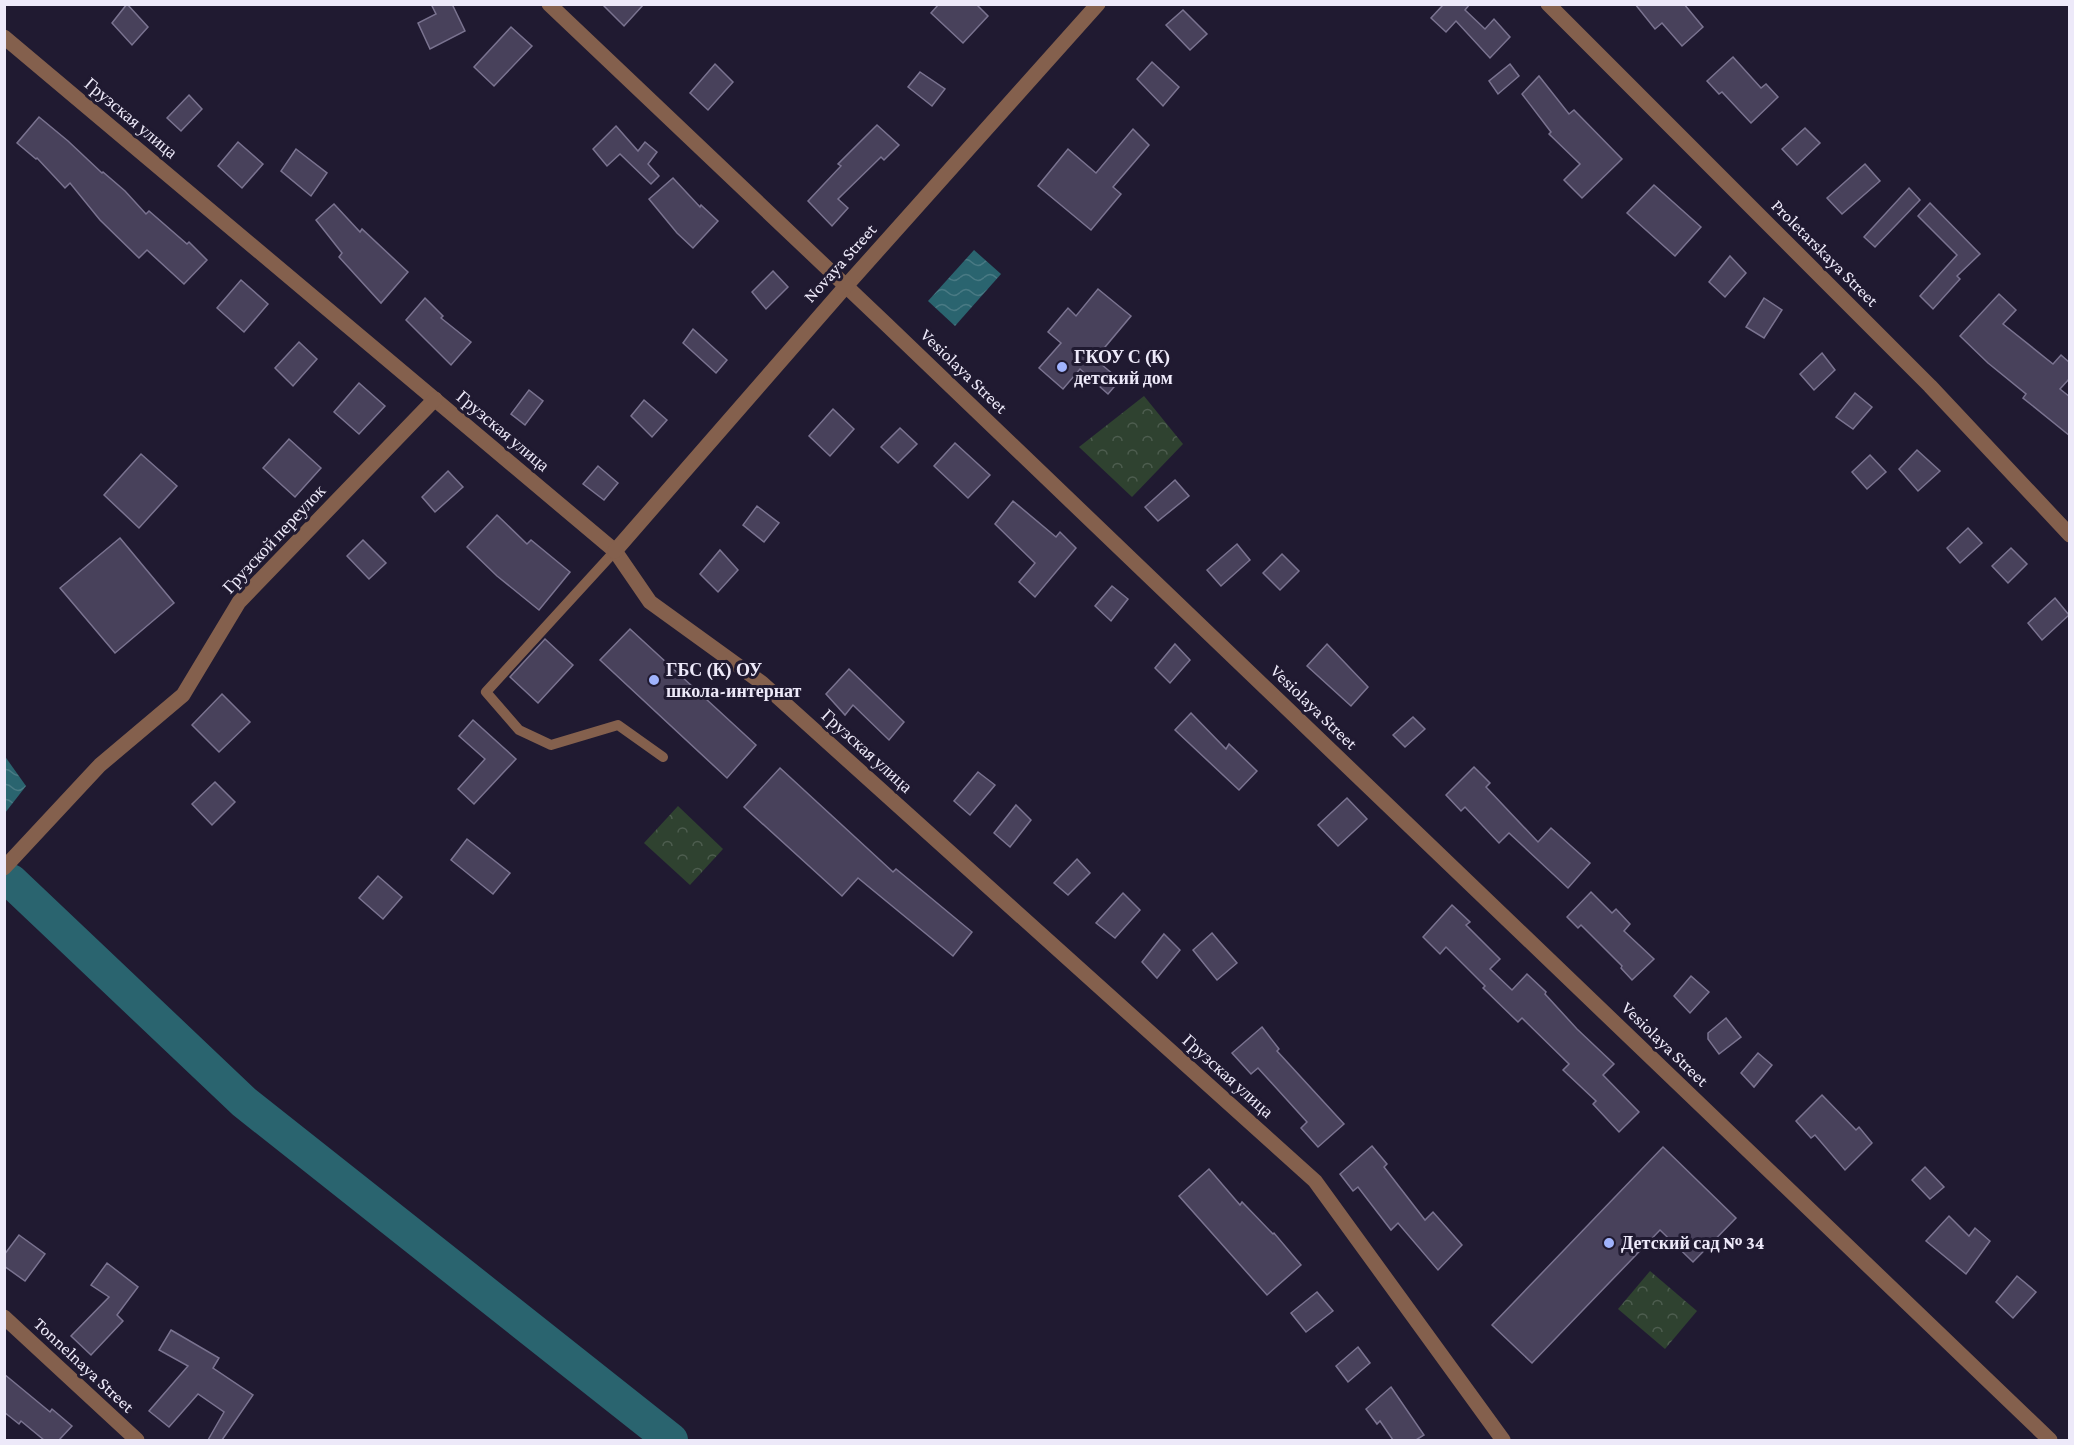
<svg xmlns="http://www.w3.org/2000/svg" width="2074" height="1445" viewBox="0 0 2074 1445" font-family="'Crimson Pro',serif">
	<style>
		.park { fill: url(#park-crowns) }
		.water { fill: url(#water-waves) }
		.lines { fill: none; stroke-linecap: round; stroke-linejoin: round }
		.river { stroke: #2a646f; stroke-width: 34 }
		.building { fill: #48415b; stroke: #7a7390; stroke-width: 1.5 }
		.service { stroke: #84604d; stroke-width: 10 }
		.minor { stroke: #84604d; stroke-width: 15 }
		.poi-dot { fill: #a0b3fd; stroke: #201a31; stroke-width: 2 }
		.labels { text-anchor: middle; stroke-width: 6; stroke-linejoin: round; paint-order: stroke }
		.street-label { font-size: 18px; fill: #ede9f9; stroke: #201a31 }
		.poi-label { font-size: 18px; font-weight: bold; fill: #ede9f9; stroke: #201a31; text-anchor: start }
	</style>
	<defs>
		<pattern id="park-crowns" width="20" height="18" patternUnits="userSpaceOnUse" patternTransform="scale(1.5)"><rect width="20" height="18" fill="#2f4230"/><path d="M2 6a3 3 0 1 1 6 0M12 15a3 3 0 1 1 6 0" fill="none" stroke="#4d5d4f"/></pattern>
		<pattern id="water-waves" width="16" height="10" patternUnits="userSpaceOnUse" patternTransform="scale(1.5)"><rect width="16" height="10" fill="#2a646f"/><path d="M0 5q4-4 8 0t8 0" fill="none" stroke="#497a84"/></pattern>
	</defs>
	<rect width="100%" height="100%" fill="#201a31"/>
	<g class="park">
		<polygon points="1144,396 1183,444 1132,497 1079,447"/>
		<polygon points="678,806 723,849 690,885 644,843"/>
		<polygon points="1650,1271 1697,1311 1665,1349 1618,1309"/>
	</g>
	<g class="water">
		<polygon points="974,250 1001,274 955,326 928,301"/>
		<polygon points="4,755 26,786 5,813 4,813"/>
	</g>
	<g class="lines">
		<polyline class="river" points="11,881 244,1102 671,1440"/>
	</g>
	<g class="building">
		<polygon points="127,4 148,27 132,45 112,23"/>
		<polygon points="431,4 452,4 465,31 430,49 418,23 436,14"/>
		<polygon points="602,4 644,4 624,26"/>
		<polygon points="939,4 976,4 988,16 963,43 931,13"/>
		<polygon points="1441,4 1470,4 1465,10 1485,29 1494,19 1510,37 1490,58 1456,21 1446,32 1431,18 1442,6"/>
		<polygon points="1635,4 1684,4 1703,27 1682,46 1662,23 1655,29"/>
		<polygon points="1183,10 1207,34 1190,50 1166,25"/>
		<polygon points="511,27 532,46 494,86 474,67"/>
		<polygon points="1733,57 1761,88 1766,84 1778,97 1751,123 1722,92 1719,94 1707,81"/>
		<polygon points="1152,62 1179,87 1163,106 1137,79"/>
		<polygon points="715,64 733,82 708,110 690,93"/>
		<polygon points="1510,64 1519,76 1498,94 1489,81"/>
		<polygon points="920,72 945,89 932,106 908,87"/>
		<polygon points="1539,76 1569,114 1574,110 1622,159 1582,198 1564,180 1580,164 1549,134 1551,132 1522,94"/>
		<polygon points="189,95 202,109 181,131 167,118"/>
		<polygon points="39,117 68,141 102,173 103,172 125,191 146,214 149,211 187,244 189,242 207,260 184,284 147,250 139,258 100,220 70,183 65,188 37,158 36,159 17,143"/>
		<polygon points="877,125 899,145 884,160 881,157 838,199 848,208 832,226 808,201 841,166 838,164"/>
		<polygon points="616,126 638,151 645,142 657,152 648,164 659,176 651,184 620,154 607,166 593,149"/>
		<polygon points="1805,128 1820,143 1797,165 1782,149"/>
		<polygon points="1133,129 1149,145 1113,187 1121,194 1091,230 1038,186 1068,149 1096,173"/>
		<polygon points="238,142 263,164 242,188 218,166"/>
		<polygon points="296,149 327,173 311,196 281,171"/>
		<polygon points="1865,164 1880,181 1842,214 1827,198"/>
		<polygon points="673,178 700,207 701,205 718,221 693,248 677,233 649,199"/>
		<polygon points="1654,185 1701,227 1675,256 1627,213"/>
		<polygon points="1909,188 1920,200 1875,247 1864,237"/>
		<polygon points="1930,203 1980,254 1957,276 1960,279 1933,309 1920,296 1957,255 1918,216"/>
		<polygon points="334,204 360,232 362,229 408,272 381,303 339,257 342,253 316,220"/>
		<polygon points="1730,256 1746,273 1725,297 1709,282"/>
		<polygon points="773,271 788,287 766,309 752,292"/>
		<polygon points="241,280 268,304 244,332 217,308"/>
		<polygon points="1098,289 1131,316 1095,359 1120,380 1108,394 1080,369 1063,389 1039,368 1061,343 1048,332 1068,308 1076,316"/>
		<polygon points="1999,294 2016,310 2003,324 2053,364 2061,355 2070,363 2070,378 2060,389 2070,397 2070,436 2023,398 2026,394 1988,363 1960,336"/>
		<polygon points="425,298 443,316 441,318 471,342 451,365 406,320"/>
		<polygon points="1764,298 1782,310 1764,338 1746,327"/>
		<polygon points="693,329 727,360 716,373 683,343"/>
		<polygon points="299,342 317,359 293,386 275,368"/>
		<polygon points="1822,353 1835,370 1814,390 1800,374"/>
		<polygon points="359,383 385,406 359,434 334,412"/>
		<polygon points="529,390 543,401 525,425 511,414"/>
		<polygon points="1855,393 1872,407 1853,429 1836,417"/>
		<polygon points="644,400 667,420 652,437 631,416"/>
		<polygon points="833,409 854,429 830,456 809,436"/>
		<polygon points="900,428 917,444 898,463 881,447"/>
		<polygon points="289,439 321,468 295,497 263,468"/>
		<polygon points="955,443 990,475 968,498 934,466"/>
		<polygon points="1917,450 1940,471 1918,491 1899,469"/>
		<polygon points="141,454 177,486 139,528 104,495"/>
		<polygon points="1870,455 1886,472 1867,489 1852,472"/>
		<polygon points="598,466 618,483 604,500 583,484"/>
		<polygon points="448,471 463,487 435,512 422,497"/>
		<polygon points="1175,480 1189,496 1158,521 1145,507"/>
		<polygon points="1013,501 1056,537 1060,532 1076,548 1035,597 1019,582 1035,563 995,524"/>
		<polygon points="757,506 779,523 764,542 743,525"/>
		<polygon points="497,515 527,544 531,540 570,572 539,610 497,576 467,547"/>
		<polygon points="1968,528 1982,543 1960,563 1947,548"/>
		<polygon points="120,538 174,603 115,653 60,588"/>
		<polygon points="363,540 386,563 369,579 347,556"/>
		<polygon points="1237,544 1250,560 1221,586 1207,570"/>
		<polygon points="2011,548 2027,564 2008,583 1992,566"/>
		<polygon points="720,550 738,570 718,592 700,574"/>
		<polygon points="1282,554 1299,571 1280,590 1263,573"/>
		<polygon points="1112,586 1128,599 1111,621 1095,606"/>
		<polygon points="2055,598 2069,615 2042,640 2028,623"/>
		<polygon points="630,629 756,745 727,778 600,660"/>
		<polygon points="545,639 573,665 538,703 510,677"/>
		<polygon points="1175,644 1190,660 1170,683 1155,668"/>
		<polygon points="1327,644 1368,687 1351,706 1307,666"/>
		<polygon points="849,669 904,722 889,740 853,705 845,715 826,694"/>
		<polygon points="222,694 250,722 219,752 192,725"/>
		<polygon points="1191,713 1226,749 1229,744 1257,771 1239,790 1175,730"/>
		<polygon points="1413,717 1425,729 1405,747 1393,735"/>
		<polygon points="473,720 516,759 474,804 458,789 485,759 459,736"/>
		<polygon points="1474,767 1490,783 1486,787 1538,842 1551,828 1590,863 1568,888 1509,833 1499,843 1465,807 1461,811 1446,795"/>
		<polygon points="780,768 893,872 896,869 972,932 953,956 858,878 842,896 744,807"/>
		<polygon points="978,772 995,785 970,815 954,801"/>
		<polygon points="215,782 235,802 212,825 192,804"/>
		<polygon points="1347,798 1367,819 1338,846 1318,825"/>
		<polygon points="1016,805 1031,820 1010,847 994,833"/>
		<polygon points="467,839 510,873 493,894 451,860"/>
		<polygon points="1077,859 1090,873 1068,895 1054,883"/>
		<polygon points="378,876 402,897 383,919 359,898"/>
		<polygon points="1591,892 1612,913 1616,909 1630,924 1624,931 1654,959 1632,980 1621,968 1622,966 1581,925 1578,928 1567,917"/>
		<polygon points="1123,893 1140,910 1115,938 1096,923"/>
		<polygon points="1452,905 1470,922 1466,925 1500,959 1490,969 1512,990 1527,974 1546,992 1545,994 1577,1029 1614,1064 1603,1075 1639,1112 1619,1132 1593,1104 1596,1101 1563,1070 1569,1064 1522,1018 1518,1022 1483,988 1485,986 1446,947 1440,954 1423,937"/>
		<polygon points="1212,933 1237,963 1217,980 1193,950"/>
		<polygon points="1164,934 1180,950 1157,978 1142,962"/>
		<polygon points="1691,976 1709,992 1690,1013 1674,996"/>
		<polygon points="1726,1018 1741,1037 1719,1054 1708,1039 1708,1033"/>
		<polygon points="1262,1027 1279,1049 1277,1051 1344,1124 1318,1147 1301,1128 1307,1122 1258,1068 1251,1074 1232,1053"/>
		<polygon points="1758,1053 1772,1065 1754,1087 1741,1073"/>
		<polygon points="1822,1095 1856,1130 1859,1127 1872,1143 1845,1170 1815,1135 1811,1138 1796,1121"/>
		<polygon points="1372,1146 1387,1164 1384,1167 1425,1220 1433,1212 1462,1245 1438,1270 1398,1223 1391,1230 1358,1187 1353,1191 1340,1174"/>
		<polygon points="1663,1147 1736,1218 1693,1262 1660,1230 1532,1363 1492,1325"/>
		<polygon points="1925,1167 1944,1187 1930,1199 1912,1180"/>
		<polygon points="1209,1169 1240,1205 1242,1202 1273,1234 1274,1233 1301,1265 1267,1295 1179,1196"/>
		<polygon points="1949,1216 1969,1236 1975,1228 1990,1241 1966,1274 1926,1241"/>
		<polygon points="19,1235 45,1254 25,1281 4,1266 4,1255"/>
		<polygon points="107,1263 138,1287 117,1315 123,1321 91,1355 71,1336 109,1297 91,1285"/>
		<polygon points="2017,1276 2036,1292 2013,1318 1996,1302"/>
		<polygon points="1317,1292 1333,1311 1306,1332 1291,1313"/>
		<polygon points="171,1330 219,1358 213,1368 253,1395 222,1440 208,1440 224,1412 198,1394 169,1427 149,1411 188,1366 159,1350"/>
		<polygon points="1358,1347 1370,1363 1348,1382 1336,1366"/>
		<polygon points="4,1374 50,1412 52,1409 72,1426 59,1440 44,1440 21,1421 19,1424 4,1412"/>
		<polygon points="1391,1387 1424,1435 1416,1440 1393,1440 1380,1421 1377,1424 1366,1409"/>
	</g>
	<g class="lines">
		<polyline class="service" points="615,551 486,692 519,730 551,745 618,725 663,757"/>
		<g class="minor">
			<polyline points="549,4 887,325 2050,1440"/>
			<polyline points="1548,4 1930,386 2070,535"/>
			<polyline points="4,37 615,551 650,602 762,683 1315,1181 1503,1440"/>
			<polyline points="615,551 846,286 1098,4"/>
			<polyline points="4,868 100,765 183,695 239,602 435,399"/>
			<polyline points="4,1317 137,1440"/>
		</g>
	</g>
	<g class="poi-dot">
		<circle cx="1062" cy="367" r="6"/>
		<circle cx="654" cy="680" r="6"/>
		<circle cx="1609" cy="1243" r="6"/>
	</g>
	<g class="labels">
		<g class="street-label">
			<text transform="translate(131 118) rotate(40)" y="6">Грузская улица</text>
			<text transform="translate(1825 253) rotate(45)" y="6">Proletarskaya Street</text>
			<text transform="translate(840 263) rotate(-48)" y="6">Novaya Street</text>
			<text transform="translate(964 371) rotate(44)" y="6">Vesiolaya Street</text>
			<text transform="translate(503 431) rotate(40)" y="6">Грузская улица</text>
			<text transform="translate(274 539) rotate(-47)" y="6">Грузской переулок</text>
			<text transform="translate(1314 707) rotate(44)" y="6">Vesiolaya Street</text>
			<text transform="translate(867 751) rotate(42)" y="6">Грузская улица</text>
			<text transform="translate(1665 1044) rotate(44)" y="6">Vesiolaya Street</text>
			<text transform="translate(1228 1076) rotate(42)" y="6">Грузская улица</text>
			<text transform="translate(84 1365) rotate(43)" y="6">Tonnelnaya Street</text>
		</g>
		<g class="poi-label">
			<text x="1074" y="363">ГКОУ С (К)<tspan x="1074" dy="21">детский дом</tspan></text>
			<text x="666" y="676">ГБС (К) ОУ<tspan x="666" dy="21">школа-интернат</tspan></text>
			<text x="1621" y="1249">Детский сад № 34</text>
		</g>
	</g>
	<rect width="2074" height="1445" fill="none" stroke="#ede9f9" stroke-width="12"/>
</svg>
